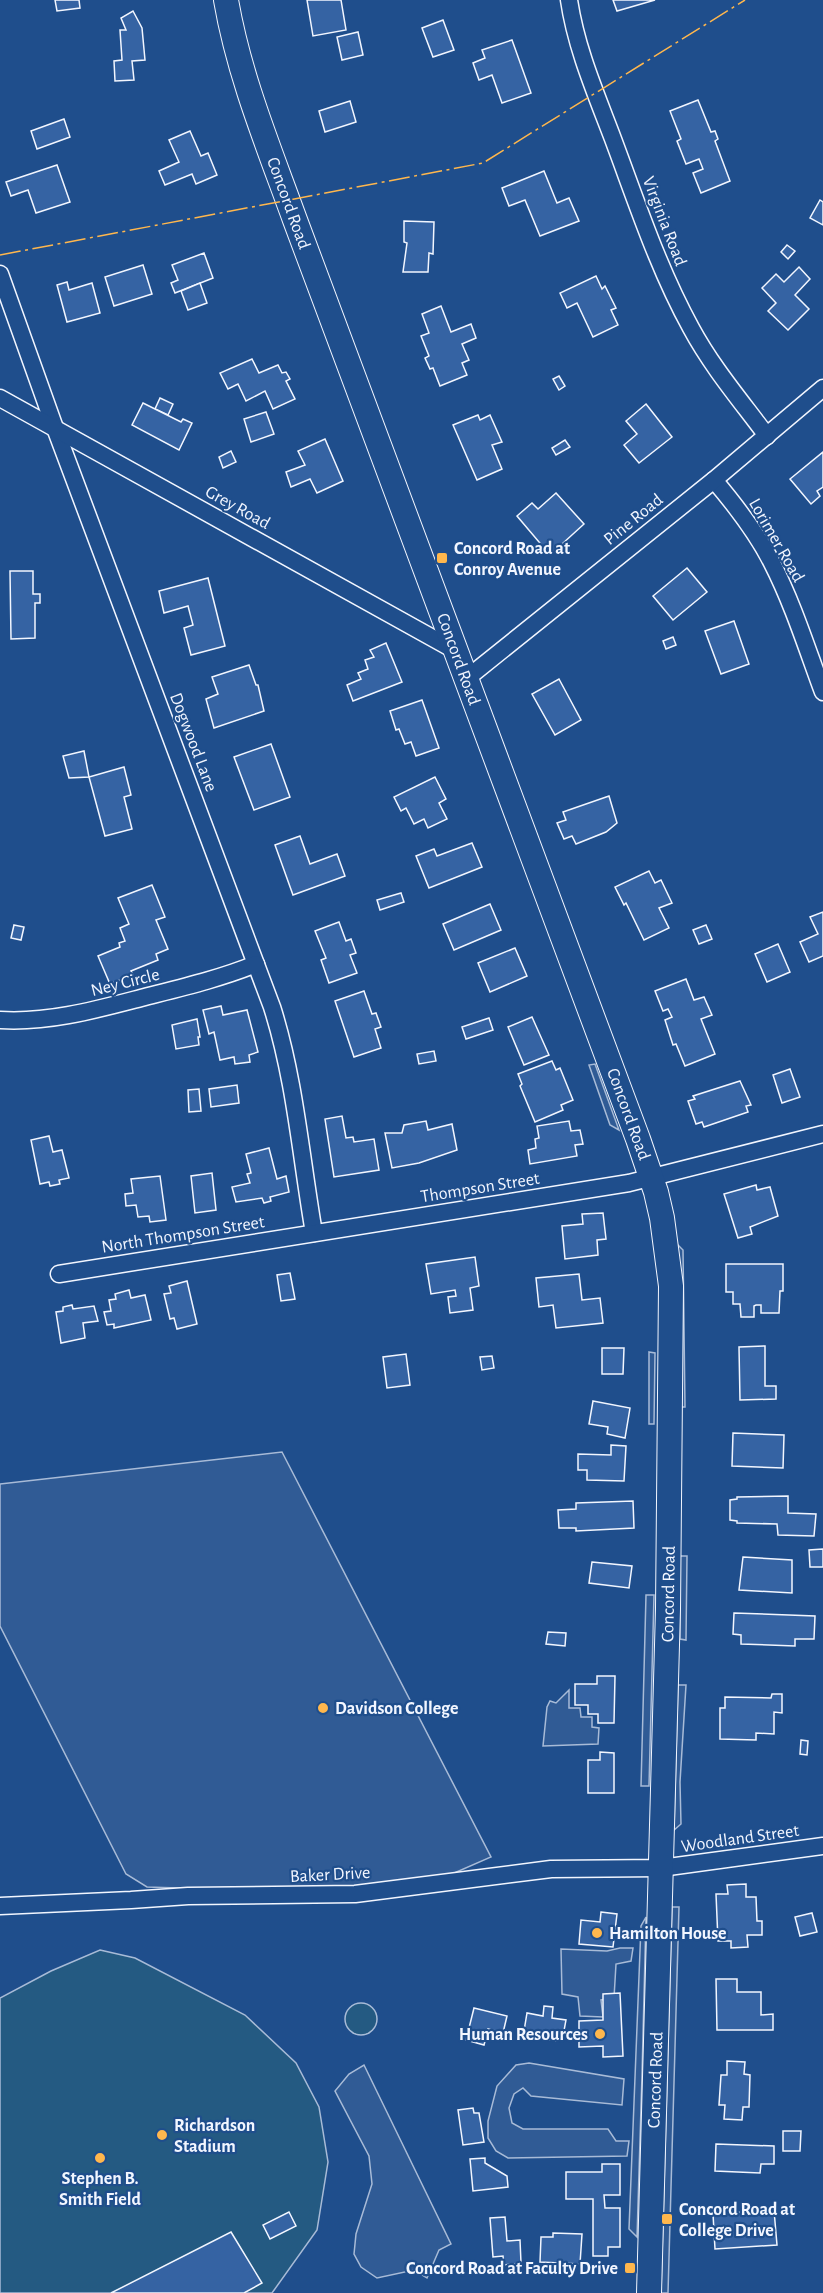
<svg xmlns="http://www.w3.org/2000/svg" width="823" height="2293" viewBox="0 0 823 2293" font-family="'Alegreya Sans',sans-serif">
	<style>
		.green { fill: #245a82; stroke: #a8bbd7; stroke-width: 1.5 }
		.parking { fill: #305b95; stroke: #a8bbd7; stroke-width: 1.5 }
		.building { fill: #3563a3; stroke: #f2f6ff; stroke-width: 1.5 }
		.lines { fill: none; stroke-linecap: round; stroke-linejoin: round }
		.minor-casing { stroke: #f2f6ff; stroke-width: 19 }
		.secondary-casing { stroke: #f2f6ff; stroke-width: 26 }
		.minor { stroke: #1f4e8c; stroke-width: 16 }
		.secondary { stroke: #1f4e8c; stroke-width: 24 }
		.power { stroke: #ffb74d; stroke-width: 1.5; stroke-dasharray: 21 4.5 3 4.5; stroke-linecap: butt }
		.poi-dot { fill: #ffb74d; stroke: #1f4e8c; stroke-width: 2 }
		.labels { text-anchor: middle; stroke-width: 4.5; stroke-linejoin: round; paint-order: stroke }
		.street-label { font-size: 18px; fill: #f2f6ff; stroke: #1f4e8c }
		.poi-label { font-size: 18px; font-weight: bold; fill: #f2f6ff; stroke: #1f4e8c; text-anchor: start }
	</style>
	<rect width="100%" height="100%" fill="#1f4e8c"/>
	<g class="green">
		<polygon points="100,1950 135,1958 245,2015 296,2063 319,2107 328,2162 317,2230 272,2293 0,2293 0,1998 51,1971"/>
		<circle cx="361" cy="2019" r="16"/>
	</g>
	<g class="parking">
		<polygon points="595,1064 619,1130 610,1125 589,1065"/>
		<polygon points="676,1243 683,1250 685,1407 680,1407"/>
		<polygon points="649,1352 655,1353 654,1424 649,1424"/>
		<polygon points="282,1452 491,1857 452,1874 342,1888 276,1891 147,1887 126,1874 0,1626 0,1484"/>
		<polygon points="680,1556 687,1556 686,1640 680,1639"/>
		<polygon points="646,1595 654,1595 649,1786 641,1786"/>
		<polygon points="678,1685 686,1685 680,1782 681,1824 674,1830"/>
		<polygon points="569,1690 569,1708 580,1708 581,1717 592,1717 592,1727 599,1728 598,1744 543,1746 547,1707 550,1701 556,1703"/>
		<polygon points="672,1907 679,1907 668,2293 661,2293"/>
		<polygon points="646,1917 642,2075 637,2237 629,2229 641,1926"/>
		<polygon points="620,1948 633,1948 631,1961 616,1964 614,1998 601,2000 603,2017 580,2016 578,1997 562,1994 561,1949 607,1951"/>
		<polygon points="529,2063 624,2079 622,2105 531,2096 523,2088 514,2094 509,2108 512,2123 523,2129 608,2129 616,2141 629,2141 627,2156 508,2158 496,2151 488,2138 488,2121 497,2086 516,2065"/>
		<polygon points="364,2065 451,2244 439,2250 427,2278 414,2270 377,2278 361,2267 354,2254 356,2234 372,2184 369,2156 335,2091 349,2074"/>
	</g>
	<g class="building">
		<polygon points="55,0 79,0 80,8 57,11"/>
		<polygon points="307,0 341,0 346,30 313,36"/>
		<polygon points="613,0 655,0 617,11"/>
		<polygon points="133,11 142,28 145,60 132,61 134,80 115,81 114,61 122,60 120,30 126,30 121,18"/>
		<polygon points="443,20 454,50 433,57 422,28"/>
		<polygon points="358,32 363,55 342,60 337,37"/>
		<polygon points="512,40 531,93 502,103 492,75 479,80 473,63 485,58 482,50"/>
		<polygon points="698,100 711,132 715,131 718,139 715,141 730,181 701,193 693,173 703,169 699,159 686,164 677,141 681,139 670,111"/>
		<polygon points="350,101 356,122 325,132 319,111"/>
		<polygon points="64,119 70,137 37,149 31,131"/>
		<polygon points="190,131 201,156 208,153 217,175 196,184 192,174 165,185 159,171 179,162 169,140"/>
		<polygon points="57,165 70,202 36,213 28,190 11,196 6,182"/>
		<polygon points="544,171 557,203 569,198 579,221 540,236 525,200 509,206 502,188"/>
		<polygon points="820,200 823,202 823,225 810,218"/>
		<polygon points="404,221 434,222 433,254 429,253 428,272 403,272 407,243 404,242"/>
		<polygon points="787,245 795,251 788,259 781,252"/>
		<polygon points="204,253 213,278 175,293 171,283 178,280 172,265"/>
		<polygon points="143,265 152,294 114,306 105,277"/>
		<polygon points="799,267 810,279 795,295 809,309 788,330 768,311 776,303 762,288 776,274 784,282"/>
		<polygon points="596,276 602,289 605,286 616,308 611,310 618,325 593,337 577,303 567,308 560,293"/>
		<polygon points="67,282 69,290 92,283 100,313 67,322 57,285"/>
		<polygon points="200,283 207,303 188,310 181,291"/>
		<polygon points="441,306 451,332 471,324 476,338 462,344 469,360 462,363 467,375 440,386 433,368 430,369 425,358 429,356 421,336 429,333 422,314"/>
		<polygon points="252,359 259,373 278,365 282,373 286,372 290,379 286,381 295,399 273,409 265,391 246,401 238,384 228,389 220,373"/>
		<polygon points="559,376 565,386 559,390 553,379"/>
		<polygon points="160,398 173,404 168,415 155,409"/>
		<polygon points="143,403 181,422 183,419 192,423 179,450 132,425"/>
		<polygon points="646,404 672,437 639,463 624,445 637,434 626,421"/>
		<polygon points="266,412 274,434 251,442 244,419"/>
		<polygon points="478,415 480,420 490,415 502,442 492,445 502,469 477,480 453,425"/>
		<polygon points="325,439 343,481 317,493 310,479 291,487 286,472 305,465 298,451"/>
		<polygon points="565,440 570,447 556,455 552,448"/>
		<polygon points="231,451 236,462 223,468 219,457"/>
		<polygon points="823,452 823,487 817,491 820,496 811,504 790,479"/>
		<polygon points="556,493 584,524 550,555 517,516 532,503 538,509"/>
		<polygon points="687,568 707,592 673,620 653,596"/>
		<polygon points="10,571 33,571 33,594 40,594 40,603 35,603 35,638 11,639"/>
		<polygon points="208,578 225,646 191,655 184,628 193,625 188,606 164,613 159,591"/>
		<polygon points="734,621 749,664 721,674 705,631"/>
		<polygon points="673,637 676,645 666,649 663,641"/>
		<polygon points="386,643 402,682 353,701 347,685 361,679 358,673 368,669 365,660 374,657 370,650"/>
		<polygon points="249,665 256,685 258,685 264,711 214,728 206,699 218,694 212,677"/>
		<polygon points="559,679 581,720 555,735 532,694"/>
		<polygon points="422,700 439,748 416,756 411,742 405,744 399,729 396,730 390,711"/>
		<polygon points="271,744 290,797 254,810 234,757"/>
		<polygon points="84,751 89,777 69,778 63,756"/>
		<polygon points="124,767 131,795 124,797 132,829 105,836 89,777"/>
		<polygon points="435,777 446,799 439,803 447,819 428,828 424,819 414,824 406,808 401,811 394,797"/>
		<polygon points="609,796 617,823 606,832 576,844 572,836 564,839 557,823 566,820 563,812"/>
		<polygon points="300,836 310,864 337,854 345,876 293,895 275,845"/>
		<polygon points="472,843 482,867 429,888 416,856 434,849 437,856"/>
		<polygon points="649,871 655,883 661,880 672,903 659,908 669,928 644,940 626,903 624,905 615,887"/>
		<polygon points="152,885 165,917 156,920 168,949 156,954 158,960 131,971 133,975 110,984 98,956 120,947 119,943 125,941 120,928 129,924 118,898"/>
		<polygon points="401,893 404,902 380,910 377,900"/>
		<polygon points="490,904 501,930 454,950 443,924"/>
		<polygon points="823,912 823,956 809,962 800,942 818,934 810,917"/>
		<polygon points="339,922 346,941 351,939 356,953 350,955 357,973 329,983 321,960 326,958 315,931"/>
		<polygon points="14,925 24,927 21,940 11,938"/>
		<polygon points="706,925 712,939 699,944 693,930"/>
		<polygon points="778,944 790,972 767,982 755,954"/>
		<polygon points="515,948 527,976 490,992 478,963"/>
		<polygon points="686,979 694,1000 704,997 712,1015 701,1019 715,1054 685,1066 676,1044 673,1045 665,1020 672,1017 668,1009 663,1011 655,991"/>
		<polygon points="364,991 372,1014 376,1013 381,1027 375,1029 381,1048 354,1057 335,1001"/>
		<polygon points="221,1006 223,1015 247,1010 258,1052 249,1055 250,1062 235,1064 234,1057 220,1060 214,1032 209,1034 203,1010"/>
		<polygon points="532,1017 549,1055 524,1065 508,1027"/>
		<polygon points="489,1018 493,1030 466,1039 462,1027"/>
		<polygon points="197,1019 200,1037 198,1037 199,1045 176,1049 172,1025"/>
		<polygon points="434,1051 436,1061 419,1064 417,1054"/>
		<polygon points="552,1061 556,1070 560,1068 573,1100 561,1105 563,1110 535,1122 520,1086 522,1084 518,1074"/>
		<polygon points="790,1069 800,1097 782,1103 773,1075"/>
		<polygon points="740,1081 751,1105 746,1106 748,1112 704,1127 702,1122 696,1124 688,1101 695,1099 693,1096"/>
		<polygon points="237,1085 239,1103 211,1107 209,1089"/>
		<polygon points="199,1089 201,1111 189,1112 188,1090"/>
		<polygon points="342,1116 346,1138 353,1137 354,1142 374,1139 379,1170 334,1177 325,1119"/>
		<polygon points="426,1121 428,1130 452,1124 457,1150 419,1163 392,1168 385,1133 402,1133 404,1125"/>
		<polygon points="569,1121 571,1131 580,1130 583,1144 575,1145 577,1156 530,1164 528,1150 536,1148 535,1139 539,1138 537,1126"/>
		<polygon points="49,1136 53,1152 62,1150 69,1178 59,1180 60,1184 50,1186 49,1182 40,1184 31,1140"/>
		<polygon points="269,1148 277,1179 286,1176 289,1192 270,1197 271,1201 264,1203 262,1198 236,1202 232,1187 250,1183 247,1174 251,1173 246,1154"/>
		<polygon points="212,1173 216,1210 195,1213 191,1176"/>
		<polygon points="160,1176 166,1220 150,1222 149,1216 138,1217 136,1205 126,1206 125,1194 133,1193 131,1179"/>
		<polygon points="756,1185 757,1190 770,1187 778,1216 750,1227 752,1234 738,1238 724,1194"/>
		<polygon points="603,1213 606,1239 597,1240 598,1255 565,1259 562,1226 583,1224 582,1214"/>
		<polygon points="475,1257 479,1286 470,1288 473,1310 450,1313 448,1297 456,1296 455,1290 431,1294 426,1264"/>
		<polygon points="726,1264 783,1264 783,1291 780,1291 779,1313 761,1313 761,1305 756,1305 754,1306 754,1317 741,1317 740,1304 733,1304 733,1292 726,1292"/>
		<polygon points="290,1273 295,1299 281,1301 277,1275"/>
		<polygon points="579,1274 582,1300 600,1298 603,1323 556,1328 553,1305 539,1307 536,1278"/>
		<polygon points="187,1281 197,1324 177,1329 174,1318 170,1319 164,1294 171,1293 169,1286"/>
		<polygon points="129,1290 131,1298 145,1295 151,1320 114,1328 114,1324 107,1325 104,1312 111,1311 109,1300 116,1299 115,1294"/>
		<polygon points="72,1305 73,1309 94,1306 98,1321 83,1323 85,1338 61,1343 56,1312 63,1311 63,1307"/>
		<polygon points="765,1346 765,1386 776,1386 776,1399 740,1400 739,1347"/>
		<polygon points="602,1348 624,1348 623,1374 602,1374"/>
		<polygon points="406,1354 410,1385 387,1388 383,1357"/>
		<polygon points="492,1356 494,1368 482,1370 480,1357"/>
		<polygon points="593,1401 630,1408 625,1438 607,1434 608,1427 589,1424"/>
		<polygon points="733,1433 784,1435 783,1468 732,1466"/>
		<polygon points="611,1445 626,1446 624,1481 587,1480 587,1470 578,1470 578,1454 611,1455"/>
		<polygon points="788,1496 788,1513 816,1514 814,1536 778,1535 777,1524 737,1523 737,1521 730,1520 730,1500 737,1499 737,1497"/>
		<polygon points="633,1501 634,1528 576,1531 576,1528 559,1528 558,1510 576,1509 576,1503"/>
		<polygon points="823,1549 823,1567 810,1567 809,1550"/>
		<polygon points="743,1557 792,1560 792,1593 739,1590"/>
		<polygon points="592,1562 632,1566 629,1588 589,1583"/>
		<polygon points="734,1613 815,1616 814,1639 795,1639 795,1646 741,1644 741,1635 733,1634"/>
		<polygon points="548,1632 566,1633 565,1646 546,1644"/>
		<polygon points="597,1676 615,1676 614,1723 598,1723 598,1714 588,1714 588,1705 575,1705 575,1684 597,1684"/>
		<polygon points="772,1694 782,1694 782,1713 774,1712 774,1734 756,1733 756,1740 720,1739 720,1708 725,1708 725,1697 771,1698"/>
		<polygon points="801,1740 808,1741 807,1755 800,1754"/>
		<polygon points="600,1752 614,1753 614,1793 588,1793 588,1760 600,1760"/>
		<polygon points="746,1884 746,1897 756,1897 757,1921 762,1921 762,1935 747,1935 748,1947 731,1948 731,1941 718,1941 716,1894 728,1894 727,1885"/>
		<polygon points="601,1912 617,1914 613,1947 579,1944 581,1920 600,1922"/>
		<polygon points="812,1913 817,1932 800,1936 795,1917"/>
		<polygon points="716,1979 737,1979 737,1992 761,1992 761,2015 773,2014 773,2030 717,2030"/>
		<polygon points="620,1993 623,2056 603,2057 603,2046 579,2047 579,2021 603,2020 603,1994"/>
		<polygon points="544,2006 553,2007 552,2018 566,2020 563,2036 557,2035 556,2041 530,2037 531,2032 524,2031 527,2013 543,2016"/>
		<polygon points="474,2008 507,2016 503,2033 488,2029 484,2045 466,2040"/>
		<polygon points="727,2061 745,2062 744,2074 750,2075 749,2107 743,2107 742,2120 724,2119 725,2105 719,2105 721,2075 727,2075"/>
		<polygon points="473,2108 474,2113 479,2113 484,2142 463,2145 458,2110"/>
		<polygon points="783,2131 801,2131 800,2151 783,2151"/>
		<polygon points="716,2144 774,2146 774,2164 761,2164 760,2173 715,2171"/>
		<polygon points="485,2158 485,2163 507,2176 508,2187 473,2191 470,2159"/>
		<polygon points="602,2164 620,2164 620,2195 604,2195 605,2208 620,2208 620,2247 608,2247 608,2256 593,2256 593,2199 566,2199 566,2172 602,2172"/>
		<polygon points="774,2210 777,2245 715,2249 713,2214"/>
		<polygon points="289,2212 296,2226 270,2239 263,2225"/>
		<polygon points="505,2217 507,2241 520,2240 521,2263 504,2265 503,2256 493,2257 490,2218"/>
		<polygon points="231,2232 262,2283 244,2293 111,2293"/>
		<polygon points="553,2233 582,2234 580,2264 540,2262 541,2237 553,2237"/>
	</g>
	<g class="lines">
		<defs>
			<g id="minor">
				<path d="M569,0C576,48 596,94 613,139C637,203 658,268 691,328C712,367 741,401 767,436"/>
				<path d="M0,274L55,428L272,1007C295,1079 301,1158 314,1233"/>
				<polyline points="0,398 456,651"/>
				<path d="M714,480C736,506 757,533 772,563C793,604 807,649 823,692"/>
				<polyline points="466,679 714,480 823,388"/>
				<path d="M0,1020C48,1023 95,1010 141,998C180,988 219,979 256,964"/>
				<polyline points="59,1274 629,1183 823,1134"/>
				<polyline points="0,1906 131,1900 188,1896 355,1894 551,1869 661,1868 823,1846"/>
			</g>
			<path id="secondary" d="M226,0C239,76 269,148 295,220L638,1139L656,1192L662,1218L671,1286L668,1609L649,2293"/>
		</defs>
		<use href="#minor" class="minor-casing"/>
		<use href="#secondary" class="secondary-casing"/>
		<use href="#minor" class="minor"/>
		<use href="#secondary" class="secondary"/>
		<polyline class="power" points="0,255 483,163 745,0"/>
	</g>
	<g class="poi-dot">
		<rect x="436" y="552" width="12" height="12" rx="3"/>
		<circle cx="323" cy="1708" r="6"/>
		<circle cx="597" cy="1933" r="6"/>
		<circle cx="600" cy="2034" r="6"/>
		<circle cx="162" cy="2135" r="6"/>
		<circle cx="100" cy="2158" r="6"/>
		<rect x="661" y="2213" width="12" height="12" rx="3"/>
		<rect x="624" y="2262" width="12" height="12" rx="3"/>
	</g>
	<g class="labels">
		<g class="street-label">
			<text transform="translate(289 203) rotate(70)" y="6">Concord Road</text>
			<text transform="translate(665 221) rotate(69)" y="6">Virginia Road</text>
			<text transform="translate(238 507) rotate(29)" y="6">Grey Road</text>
			<text transform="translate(633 519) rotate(-39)" y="6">Pine Road</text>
			<text transform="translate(777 540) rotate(60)" y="6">Lorimer Road</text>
			<text transform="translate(459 659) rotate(70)" y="6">Concord Road</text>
			<text transform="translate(194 742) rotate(69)" y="6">Dogwood Lane</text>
			<text transform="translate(125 982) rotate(-14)" y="6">Ney Circle</text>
			<text transform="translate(629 1114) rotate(70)" y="6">Concord Road</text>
			<text transform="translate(480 1187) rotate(-9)" y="6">Thompson Street</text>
			<text transform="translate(183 1234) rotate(-9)" y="6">North Thompson Street</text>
			<text transform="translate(668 1594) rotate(-89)" y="6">Concord Road</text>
			<text transform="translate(740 1838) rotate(-8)" y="6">Woodland Street</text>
			<text transform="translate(330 1874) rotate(-3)" y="6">Baker Drive</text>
			<text transform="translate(655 2080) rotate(-88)" y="6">Concord Road</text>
		</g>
		<g class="poi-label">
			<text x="454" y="554">Concord Road at<tspan x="454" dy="21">Conroy Avenue</tspan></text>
			<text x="335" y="1714">Davidson College</text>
			<text x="609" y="1939">Hamilton House</text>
			<text x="588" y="2040" text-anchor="end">Human Resources</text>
			<text x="174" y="2131">Richardson<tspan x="174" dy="21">Stadium</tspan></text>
			<text x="100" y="2184" text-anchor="middle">Stephen B.<tspan x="100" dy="21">Smith Field</tspan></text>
			<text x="679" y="2215">Concord Road at<tspan x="679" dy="21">College Drive</tspan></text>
			<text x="618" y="2274" text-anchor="end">Concord Road at Faculty Drive</text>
		</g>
	</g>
</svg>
